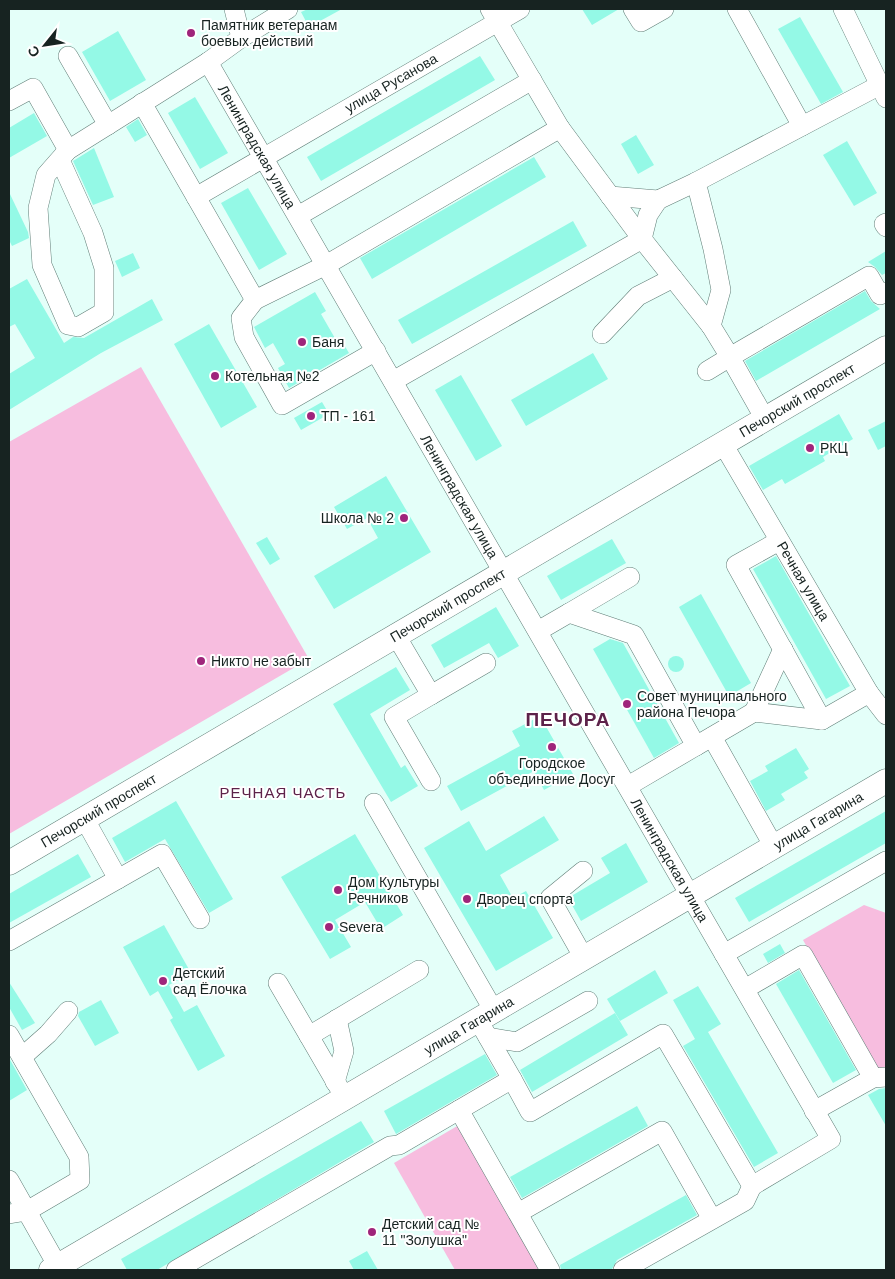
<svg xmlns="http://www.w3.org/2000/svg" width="895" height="1279" viewBox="0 0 895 1279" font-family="Helvetica,sans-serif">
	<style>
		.green { fill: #f7bddf }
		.building { fill: #94f9e6 }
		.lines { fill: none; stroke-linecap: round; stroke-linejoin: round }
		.minor-casing { stroke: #607e77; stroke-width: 20 }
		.major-casing { stroke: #607e77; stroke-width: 25 }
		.minor { stroke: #fff; stroke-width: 19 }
		.major { stroke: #fff; stroke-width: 24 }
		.poi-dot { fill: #9f257b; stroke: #fff; stroke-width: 2 }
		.labels { text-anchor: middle; stroke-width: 4; stroke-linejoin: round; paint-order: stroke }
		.poi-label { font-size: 14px; fill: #172321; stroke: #fff; text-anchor: start }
		.street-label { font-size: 14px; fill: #172321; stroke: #fff }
		.neighbourhood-label { font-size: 15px; letter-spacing: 1px; fill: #5d224a; stroke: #fff }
		.district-label { font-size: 19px; font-weight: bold; letter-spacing: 1px; fill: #5d224a; stroke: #fff }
	</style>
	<rect width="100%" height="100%" fill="#e4fff9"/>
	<g class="green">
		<polygon points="141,367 309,659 9,834 9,442"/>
		<polygon points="864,905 886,913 886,1068 879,1072 803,940"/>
		<polygon points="459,1125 542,1270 455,1270 394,1163"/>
	</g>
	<g class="building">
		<polygon points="308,9 342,9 309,27 301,12"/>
		<polygon points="582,9 619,9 592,25"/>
		<polygon points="800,17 843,92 821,104 778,29"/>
		<polygon points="118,31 146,80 110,101 82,52"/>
		<polygon points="480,56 495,80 321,181 307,157"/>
		<polygon points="195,97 228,153 200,169 168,113"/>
		<polygon points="34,113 47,136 9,158 9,128"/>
		<polygon points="138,119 147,135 135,142 126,127"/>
		<polygon points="636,135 654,165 638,174 621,144"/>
		<polygon points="847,141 877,193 854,206 823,155"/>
		<polygon points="94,148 114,197 93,205 73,161"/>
		<polygon points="534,157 546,177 372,279 360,258"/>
		<polygon points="248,188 287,254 259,270 221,203"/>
		<polygon points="9,192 28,232 29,238 12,246 9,240"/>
		<polygon points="573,221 587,246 412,344 398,320"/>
		<polygon points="886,251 886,273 882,275 875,267 868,262"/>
		<polygon points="133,253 140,268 122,277 115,261"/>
		<polygon points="27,279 64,343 73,337 84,338 152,299 163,320 101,353 9,410 9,374 35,358 15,324 9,327 9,289"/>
		<polygon points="865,291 871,301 880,309 756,381 745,361"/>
		<polygon points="315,292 326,311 321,314 336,340 340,338 349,353 289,388 278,368 285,364 273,343 265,348 254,327"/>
		<polygon points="209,324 257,407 221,428 174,344"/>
		<polygon points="593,353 608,379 526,426 511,400"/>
		<polygon points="461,375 502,446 476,461 435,390"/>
		<polygon points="322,402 329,414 301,430 294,418"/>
		<polygon points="839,414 853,439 823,457 825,461 785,484 782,479 763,490 749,466"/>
		<polygon points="886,421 886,446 878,450 868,430"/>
		<polygon points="386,476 431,552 334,609 314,576 378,538 367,518 347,529 334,507"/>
		<polygon points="267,537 280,559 270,565 256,543"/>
		<polygon points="612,539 626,563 561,600 547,576"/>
		<polygon points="776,556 850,686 826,699 753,569"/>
		<polygon points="701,594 751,683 729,696 679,607"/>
		<polygon points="496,607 519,646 498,658 489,643 444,668 431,645"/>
		<polygon points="610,639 623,643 679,743 654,758 593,649"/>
		<circle cx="676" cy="664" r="8"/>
		<polygon points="396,667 410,690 370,714 401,768 405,765 418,786 391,802 333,704"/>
		<polygon points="540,716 573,774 544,790 534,771 461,811 447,786 520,746 512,731"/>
		<polygon points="796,748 809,769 804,772 808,778 781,794 785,800 766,811 750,781 768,771 765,766"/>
		<polygon points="176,801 233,899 209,913 165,839 125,862 112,838"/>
		<polygon points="886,811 886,843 749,922 735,898"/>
		<polygon points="544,816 559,840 500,875 513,898 526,891 553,938 496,971 424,848 469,821 486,851"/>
		<polygon points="355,834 403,915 381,929 365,902 335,920 351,947 330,959 281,877"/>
		<polygon points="626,843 648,882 581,921 568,898 610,873 601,858"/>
		<polygon points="78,854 91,877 9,923 9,894"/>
		<polygon points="164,925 191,973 169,985 184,1012 197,1005 225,1056 198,1071 170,1020 173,1018 158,991 150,996 123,947"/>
		<polygon points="780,944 785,953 768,963 763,954"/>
		<polygon points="655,970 668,993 620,1021 607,999"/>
		<polygon points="799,970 856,1070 833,1083 776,984"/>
		<polygon points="9,982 35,1023 22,1030 9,1007"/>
		<polygon points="698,986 721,1024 708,1032 778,1153 754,1167 683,1046 695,1039 673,1000"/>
		<polygon points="101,1000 119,1033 95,1046 78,1016 79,1012"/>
		<polygon points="615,1013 628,1035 532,1092 520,1070"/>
		<polygon points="485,1054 497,1075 396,1134 384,1111"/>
		<polygon points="9,1058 27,1090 9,1101"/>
		<polygon points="886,1088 886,1126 868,1095 879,1089"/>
		<polygon points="637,1106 648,1126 522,1198 510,1177"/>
		<polygon points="361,1121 374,1142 157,1270 127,1270 121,1259"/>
		<polygon points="686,1195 697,1215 617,1260 612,1269 561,1270 560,1265"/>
		<polygon points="367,1251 378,1270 354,1270 349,1261"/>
	</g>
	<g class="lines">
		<defs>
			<g id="minor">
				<polyline points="490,9 560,128 642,239 711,326"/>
				<polyline points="520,9 196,197 255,300 326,265 560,128"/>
				<polyline points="633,9 641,22 664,9"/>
				<polyline points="737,9 802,126"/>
				<polyline points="843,9 886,98"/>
				<polyline points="241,38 288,9"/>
				<polyline points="68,56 108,125 208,62 241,38 234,9"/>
				<path id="s1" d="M208,62L831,1139L752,1186L663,1034L530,1112L512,1079"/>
				<polyline points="9,101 33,88 68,150 108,125"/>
				<polyline points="142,103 196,197"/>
				<polyline points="60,160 93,233 104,268 104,312 78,327 68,325 42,265 38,208 46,175 68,150"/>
				<polyline points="610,196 658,200 696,182"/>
				<polyline points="298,216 532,80"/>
				<polyline points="886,223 884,224 886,227"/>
				<polyline points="255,300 241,318 244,337 282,405 376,351"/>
				<polyline points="602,334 638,296 673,278"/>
				<polyline points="707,371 730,357 711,326 721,290 713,249 696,182 880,85"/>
				<polyline points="393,381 642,239 648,215 658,200"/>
				<polyline points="765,419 730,357 869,276 880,295 886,292"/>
				<path id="s2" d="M723,444L869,693L886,715"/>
				<polyline points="779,541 736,565 822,720"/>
				<polyline points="569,613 630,577"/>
				<polyline points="538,631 569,613 634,635 696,746 628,786"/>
				<polyline points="395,634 431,695 394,717 431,781"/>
				<polyline points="431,695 486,663"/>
				<polyline points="754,712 783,649"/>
				<polyline points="712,737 774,847"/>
				<polyline points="696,746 754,712 822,720 869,693"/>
				<polyline points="374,803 494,1011"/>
				<polyline points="84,818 118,879"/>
				<polyline points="583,871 550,898 584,958"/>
				<polyline points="9,941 162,854 200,919"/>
				<polyline points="724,954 886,861"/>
				<polyline points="278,983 309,1036"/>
				<polyline points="745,989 803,955 873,1078"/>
				<polyline points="9,1035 79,1157 80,1180 27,1211 9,1214"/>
				<polyline points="488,1037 517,1042 588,1001"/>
				<polyline points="22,1057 48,1034 68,1011"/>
				<polyline points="335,1082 344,1051 337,1019"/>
				<polyline points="345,1098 309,1036 419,970"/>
				<polyline points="459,1110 550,1270"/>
				<polyline points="814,1111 873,1078 886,1077"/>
				<polyline points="9,1180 60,1270"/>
				<polyline points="518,1213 662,1131 712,1219"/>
				<polyline points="176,1270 390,1146 399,1145 512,1079 478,1020"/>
				<polyline points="623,1270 745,1201 752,1186"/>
			</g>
			<g id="major">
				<path id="s3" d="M9,863L886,348"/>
				<path id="s4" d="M51,1270L886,781"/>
			</g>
		</defs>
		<use href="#minor" class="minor-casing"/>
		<use href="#major" class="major-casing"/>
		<use href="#minor" class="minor"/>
		<use href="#major" class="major"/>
	</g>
	<g class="poi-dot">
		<circle cx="191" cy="33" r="5"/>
		<circle cx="302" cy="342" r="5"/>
		<circle cx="215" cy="376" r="5"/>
		<circle cx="311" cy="416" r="5"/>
		<circle cx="810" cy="448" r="5"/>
		<circle cx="404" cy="518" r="5"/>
		<circle cx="201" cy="661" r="5"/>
		<circle cx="627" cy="704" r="5"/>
		<circle cx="552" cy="747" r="5"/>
		<circle cx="338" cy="890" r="5"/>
		<circle cx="467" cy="899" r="5"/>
		<circle cx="329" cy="927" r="5"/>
		<circle cx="163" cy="981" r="5"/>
		<circle cx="372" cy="1232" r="5"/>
	</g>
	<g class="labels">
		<g class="poi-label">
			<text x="201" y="30">Памятник ветеранам<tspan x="201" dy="16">боевых действий</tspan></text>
			<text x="312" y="347">Баня</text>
			<text x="225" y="381">Котельная №2</text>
			<text x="321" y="421">ТП - 161</text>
			<text x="820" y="453">РКЦ</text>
			<text x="394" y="523" text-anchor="end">Школа № 2</text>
			<text x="211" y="666">Никто не забыт</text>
			<text x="637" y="701">Совет муниципального<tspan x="637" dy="16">района Печора</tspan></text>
			<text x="552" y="768" text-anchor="middle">Городское<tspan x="552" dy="16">объединение Досуг</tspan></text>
			<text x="348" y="887">Дом Культуры<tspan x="348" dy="16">Речников</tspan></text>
			<text x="477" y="904">Дворец спорта</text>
			<text x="339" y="932">Severa</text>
			<text x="173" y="978">Детский<tspan x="173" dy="16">сад Ёлочка</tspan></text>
			<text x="382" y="1229">Детский сад №<tspan x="382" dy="16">11 "Золушка"</tspan></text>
		</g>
		<g class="street-label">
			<text transform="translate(391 83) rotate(-30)" y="5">улица Русанова</text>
			<text dy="5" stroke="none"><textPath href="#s1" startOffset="98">Ленинградская улица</textPath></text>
			<text dy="5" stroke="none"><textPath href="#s3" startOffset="914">Печорский проспект</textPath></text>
			<text dy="5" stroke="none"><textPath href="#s1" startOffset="502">Ленинградская улица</textPath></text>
			<text dy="5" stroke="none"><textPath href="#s2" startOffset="159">Речная улица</textPath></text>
			<text dy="5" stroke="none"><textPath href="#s3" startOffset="509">Печорский проспект</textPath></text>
			<text dy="5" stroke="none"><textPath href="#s3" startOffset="104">Печорский проспект</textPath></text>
			<text dy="5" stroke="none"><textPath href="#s4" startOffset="889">улица Гагарина</textPath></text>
			<text dy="5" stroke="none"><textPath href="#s1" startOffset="922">Ленинградская улица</textPath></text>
			<text dy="5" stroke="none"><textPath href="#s4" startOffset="484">улица Гагарина</textPath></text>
		</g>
		<g class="neighbourhood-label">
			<text x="283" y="798">РЕЧНАЯ ЧАСТЬ</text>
		</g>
		<g class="district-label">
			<text x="568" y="726">ПЕЧОРА</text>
		</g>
	</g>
	<rect width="895" height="1279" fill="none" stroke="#172321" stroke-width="20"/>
	<g transform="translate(45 45) rotate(240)" stroke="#ffffff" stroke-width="4" paint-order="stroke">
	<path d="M0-4L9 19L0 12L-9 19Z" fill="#172321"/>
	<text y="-8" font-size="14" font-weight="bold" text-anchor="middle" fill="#172321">С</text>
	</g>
</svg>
